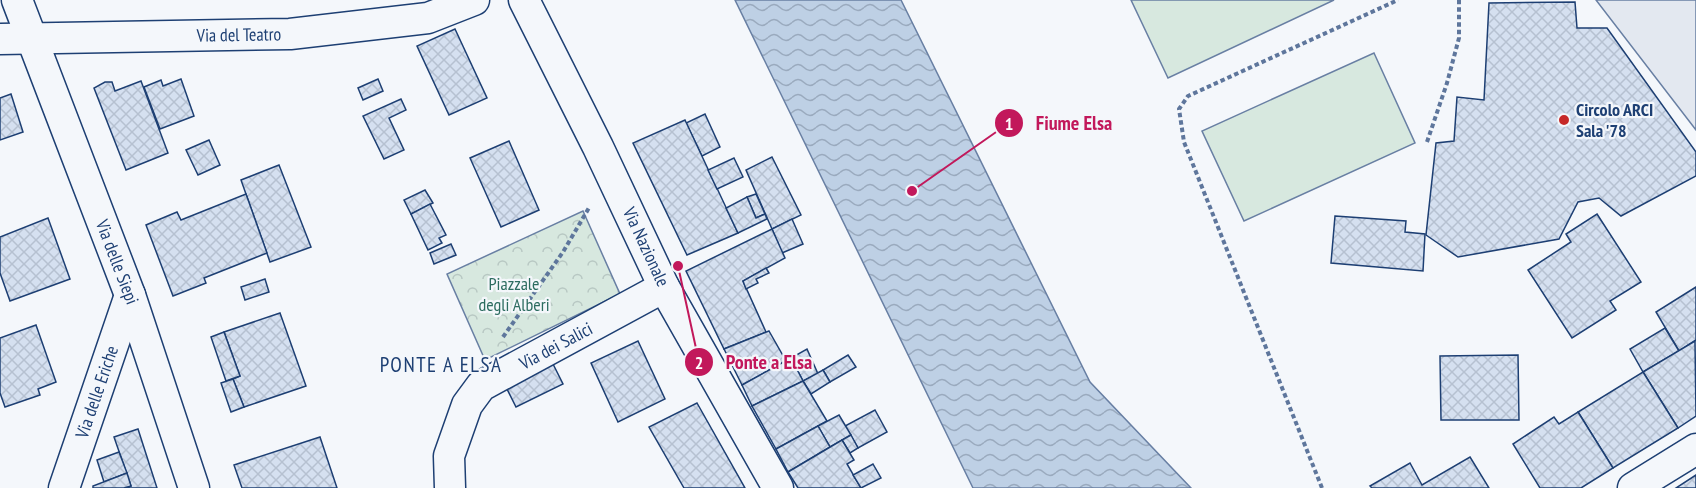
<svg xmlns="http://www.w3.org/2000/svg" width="1696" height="488" viewBox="0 0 1696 488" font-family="'PT Sans Narrow',sans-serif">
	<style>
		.green { fill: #d7e8df; stroke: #687fa3; stroke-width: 1.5 }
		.park { fill: url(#park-crowns); stroke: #687fa3; stroke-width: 1.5 }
		.parking { fill: #e3e8f0; stroke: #687fa3; stroke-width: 1.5 }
		.water { fill: url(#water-waves); stroke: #687fa3; stroke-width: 1.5 }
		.building { fill: url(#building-cross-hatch); stroke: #1d3f73; stroke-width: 1.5 }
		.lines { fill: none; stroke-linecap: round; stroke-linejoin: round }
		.street-casing { stroke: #1d3f73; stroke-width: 33 }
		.path { stroke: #5e769c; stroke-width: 4; stroke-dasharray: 4.5 3; stroke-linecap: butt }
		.street { stroke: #f4f7fb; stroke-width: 30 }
		.poi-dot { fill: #c62828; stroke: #f4f7fb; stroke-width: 2 }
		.labels { text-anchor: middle; stroke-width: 4.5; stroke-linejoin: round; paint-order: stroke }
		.street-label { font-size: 18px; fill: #1d3f73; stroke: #f4f7fb }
		.poi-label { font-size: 18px; font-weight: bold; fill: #1d3f73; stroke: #f4f7fb; text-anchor: start }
		.park-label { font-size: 18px; fill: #2c6c60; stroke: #f4f7fb }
		.quarter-label { font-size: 21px; letter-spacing: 1.5px; fill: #1d3f73; stroke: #f4f7fb }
		.leader { fill: none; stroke: #c2185b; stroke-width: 2 }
		.callout-dot { fill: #c2185b; stroke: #f4f7fb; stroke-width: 2 }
		.mark-label { font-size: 18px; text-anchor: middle; font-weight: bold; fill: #fff }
		.callout-label { font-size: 20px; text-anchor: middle; font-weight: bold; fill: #c2185b; stroke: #f4f7fb; stroke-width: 4.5; stroke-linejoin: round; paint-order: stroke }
	</style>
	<defs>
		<pattern id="park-crowns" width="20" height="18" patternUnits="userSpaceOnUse" patternTransform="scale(1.5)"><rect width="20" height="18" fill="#d7e8df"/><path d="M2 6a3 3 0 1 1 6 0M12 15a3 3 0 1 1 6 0" fill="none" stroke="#b8c8c3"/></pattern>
		<pattern id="water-waves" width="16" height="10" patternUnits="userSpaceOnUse" patternTransform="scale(1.5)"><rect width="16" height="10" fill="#bed0e5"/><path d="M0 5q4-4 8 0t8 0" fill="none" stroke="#9aaabe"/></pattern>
		<pattern id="building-cross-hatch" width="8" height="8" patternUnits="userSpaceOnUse" patternTransform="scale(1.5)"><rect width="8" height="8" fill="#d5e0f0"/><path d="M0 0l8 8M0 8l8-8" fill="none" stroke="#b6c1d1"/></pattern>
	</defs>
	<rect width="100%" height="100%" fill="#f4f7fb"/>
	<g class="green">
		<polygon points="1131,0 1334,0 1168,78"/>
		<polygon points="1374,53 1415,143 1244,221 1202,131"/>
	</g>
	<polygon class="park" points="583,211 620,294 485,360 447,274"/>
	<polygon class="parking" points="1596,0 1696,0 1696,130"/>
	<polygon class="water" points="735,0 901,0 1090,382 1191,488 973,488"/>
	<g class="building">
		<polygon points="1575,2 1577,28 1607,28 1696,152 1696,176 1621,216 1599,198 1578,202 1559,239 1458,257 1426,235 1436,143 1454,141 1457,97 1484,100 1489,3"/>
		<polygon points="455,29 487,98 449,115 417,46"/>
		<polygon points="181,79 194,116 160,129 144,87 161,80 163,86"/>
		<polygon points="378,79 383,91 363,100 358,88"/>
		<polygon points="141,81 168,153 126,170 94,88 105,82 112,82 115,91"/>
		<polygon points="11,94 23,132 0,140 0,98"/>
		<polygon points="401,99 406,110 389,118 404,150 384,159 363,116"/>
		<polygon points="705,114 720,147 702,156 686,123"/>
		<polygon points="685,120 738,233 687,255 633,143"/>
		<polygon points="209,140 220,165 198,175 186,150"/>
		<polygon points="509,141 539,210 501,227 470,158"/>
		<polygon points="772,157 801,215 772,229 746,170"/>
		<polygon points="734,158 743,177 717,189 708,170"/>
		<polygon points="279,165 311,247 270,262 241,180"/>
		<polygon points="425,190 433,203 411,214 404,200"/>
		<polygon points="246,194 267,253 204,278 206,283 173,296 146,225 177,212 181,220"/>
		<polygon points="756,194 765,214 756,218 747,197"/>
		<polygon points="747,197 756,218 765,214 767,219 738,233 726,208"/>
		<polygon points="430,204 446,235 439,238 442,243 428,250 411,214"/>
		<polygon points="1597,214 1641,282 1610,301 1616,310 1572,338 1528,270 1571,242 1566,234"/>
		<polygon points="1335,216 1406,221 1405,232 1425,234 1423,271 1331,263"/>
		<polygon points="48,218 70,279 10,301 0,273 0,237"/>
		<polygon points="792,219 803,244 782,253 772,229"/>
		<polygon points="772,229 785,258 743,281 766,332 724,349 686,271"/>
		<polygon points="451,244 456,255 434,264 430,253"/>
		<polygon points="766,268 769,273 756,279 758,283 746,289 743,281"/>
		<polygon points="265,279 269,292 245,300 241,287"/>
		<polygon points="1696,287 1696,340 1679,351 1656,312"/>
		<polygon points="280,313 306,386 244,407 233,379 240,376 224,332"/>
		<polygon points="36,325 56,382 38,389 40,395 5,407 0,393 0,338"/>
		<polygon points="1665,328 1679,351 1643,372 1630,349"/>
		<polygon points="769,331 786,361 742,385 724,349"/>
		<polygon points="224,332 240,376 226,381 211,337"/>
		<polygon points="638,341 665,399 618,422 591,363"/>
		<polygon points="1695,341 1696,416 1678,428 1643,372"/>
		<polygon points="807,349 818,374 803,381 791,358"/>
		<polygon points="848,355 856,367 830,382 823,370"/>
		<polygon points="1518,355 1519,420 1441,420 1440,356"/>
		<polygon points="791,358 803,381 752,406 742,385"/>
		<polygon points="552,362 563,384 516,407 505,385"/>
		<polygon points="823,370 830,382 811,394 803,381"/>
		<polygon points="1643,372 1678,428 1613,468 1578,412"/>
		<polygon points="233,379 244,407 231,412 221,383"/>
		<polygon points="803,381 827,421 776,449 752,406"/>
		<polygon points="697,403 745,488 684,488 649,427"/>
		<polygon points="875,410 887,432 858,448 845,426"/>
		<polygon points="1578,412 1613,468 1581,488 1540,488 1513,444 1554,417 1559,424"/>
		<polygon points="839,415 851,435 830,447 818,426"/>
		<polygon points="818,426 830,447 788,472 776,449"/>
		<polygon points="138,429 157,488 124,488 131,486 114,437"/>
		<polygon points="851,435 858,448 850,453 842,440"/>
		<polygon points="320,437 337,488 242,488 234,465"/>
		<polygon points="842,440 854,460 847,464 861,488 798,488 788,472"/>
		<polygon points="119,452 127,473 104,482 97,460"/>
		<polygon points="1470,457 1489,488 1372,488 1370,486 1410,463 1422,485"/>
		<polygon points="873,464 881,478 861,488 853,475"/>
		<polygon points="127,473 131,486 124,488 93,488 93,486"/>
		<polygon points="1696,475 1696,488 1676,488"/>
	</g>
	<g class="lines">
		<defs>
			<g id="street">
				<polyline points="17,0 130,295 194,488"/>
				<polyline points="524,0 598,147 664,287 778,488"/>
				<polyline points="0,39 290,34 428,18 474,0"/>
				<polyline points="64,488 130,295"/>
				<polyline points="450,488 449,456 467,405 481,386 664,287"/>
				<polyline points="1633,488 1696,449"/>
			</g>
		</defs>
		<use href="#street" class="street-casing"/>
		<g class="path">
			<polyline points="1427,142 1447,83 1459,38 1459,0"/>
			<polyline points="503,337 563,252 590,206"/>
			<polyline points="1322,488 1184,142 1179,109 1188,96 1398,0"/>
		</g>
		<use href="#street" class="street"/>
	</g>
	<circle class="poi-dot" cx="1564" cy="120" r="6"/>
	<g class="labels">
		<g class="street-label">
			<text transform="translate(239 35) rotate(-1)" y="6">Via del Teatro</text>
			<text transform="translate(646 247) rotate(65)" y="6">Via Nazionale</text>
			<text transform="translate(117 262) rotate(69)" y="6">Via delle Siepi</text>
			<text transform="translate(556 346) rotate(-28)" y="6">Via dei Salici</text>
			<text transform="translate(97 392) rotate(-71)" y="6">Via delle Eriche</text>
		</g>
		<g class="poi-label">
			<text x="1576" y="116">Circolo ARCI<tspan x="1576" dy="21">Sala '78</tspan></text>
		</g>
		<g class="park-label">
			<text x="514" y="290">Piazzale<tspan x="514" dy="21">degli Alberi</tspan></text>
		</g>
		<g class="quarter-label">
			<text x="441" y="372">PONTE A ELSA</text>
		</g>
	</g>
	<path class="leader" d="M912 191L1009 123M678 266L699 362"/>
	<g class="callout-dot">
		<circle cx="912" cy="191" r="6"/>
		<circle cx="678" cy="266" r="6"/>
		<circle cx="1009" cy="123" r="15"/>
		<circle cx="699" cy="362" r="15"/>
	</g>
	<g class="mark-label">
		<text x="1009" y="130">1</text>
		<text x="699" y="369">2</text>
	</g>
	<g class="callout-label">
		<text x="1074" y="130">Fiume Elsa</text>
		<text x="769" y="369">Ponte a Elsa</text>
	</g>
</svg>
